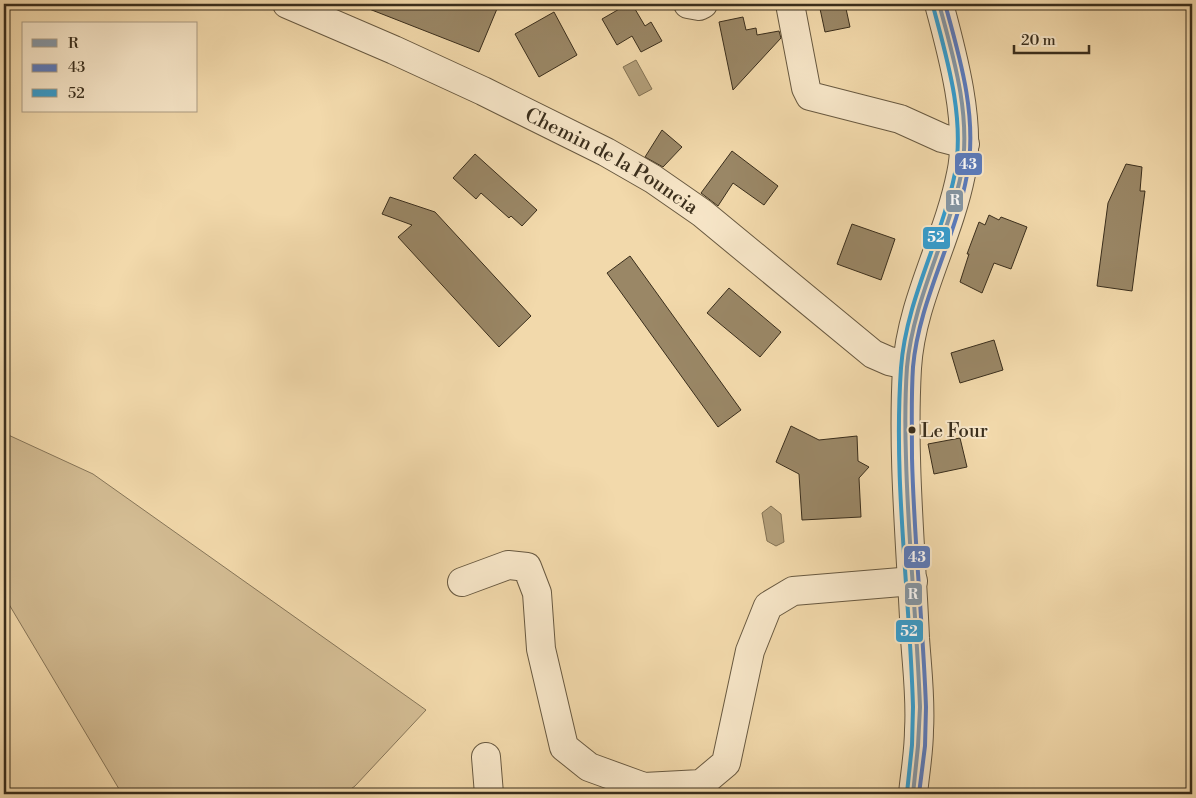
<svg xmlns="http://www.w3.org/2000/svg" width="1196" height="798" viewBox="0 0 1196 798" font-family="'Libre Bodoni',serif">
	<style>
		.green { fill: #d3bc93; stroke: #867558 }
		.water { fill: #b39f7a; stroke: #837254 }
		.building { fill: #9a8766; stroke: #3a2e1c }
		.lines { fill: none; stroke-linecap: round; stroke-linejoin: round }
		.minor-casing { stroke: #685940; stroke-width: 30 }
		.minor { stroke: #f7e6c8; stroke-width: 28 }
		.bus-1-casing { stroke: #f7e6c8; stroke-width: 8 }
		.bus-2-casing { stroke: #f7e6c8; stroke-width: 8 }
		.bus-3-casing { stroke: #f7e6c8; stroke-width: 8 }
		.bus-1 { stroke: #8596a4; stroke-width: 4 }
		.bus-2 { stroke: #5b7bbc; stroke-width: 4 }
		.bus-3 { stroke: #369ccc; stroke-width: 4 }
		.bus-dot { fill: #3a2e1c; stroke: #f7e6c8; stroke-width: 2 }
		.labels { text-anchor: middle; stroke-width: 4; stroke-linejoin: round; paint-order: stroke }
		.bus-label { font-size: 19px; fill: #3a2e1c; stroke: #f7e6c8; text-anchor: start }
		.street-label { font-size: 20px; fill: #3a2e1c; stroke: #f7e6c8 }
		.line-badge { stroke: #f7e6c8; stroke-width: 2 }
		.badge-label { font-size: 14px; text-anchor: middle; font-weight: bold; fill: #fff }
	</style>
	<rect width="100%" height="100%" fill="#f2d9ab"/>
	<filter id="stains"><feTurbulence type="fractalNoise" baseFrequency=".004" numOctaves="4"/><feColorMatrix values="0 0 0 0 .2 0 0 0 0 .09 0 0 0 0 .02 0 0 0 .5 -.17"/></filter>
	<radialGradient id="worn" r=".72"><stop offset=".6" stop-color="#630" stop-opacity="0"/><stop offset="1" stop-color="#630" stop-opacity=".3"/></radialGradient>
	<polygon class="green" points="4,433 93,474 426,710 355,786 344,794 122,794 4,596"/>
	<g class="water">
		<polygon points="636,60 652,89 639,96 623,67"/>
		<polygon points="771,506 781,514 784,542 776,546 767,541 762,513"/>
	</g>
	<g class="building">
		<polygon points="360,4 499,4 479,52 359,5"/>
		<polygon points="628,4 632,4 645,26 651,22 662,41 641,52 632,36 617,45 602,19"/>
		<polygon points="819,4 845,4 850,27 825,32"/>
		<polygon points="554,12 577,55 539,77 515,34"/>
		<polygon points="743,17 746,30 756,28 757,35 779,31 781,38 733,90 719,22"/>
		<polygon points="662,130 682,147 663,167 645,157"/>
		<polygon points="732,151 778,186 764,205 733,183 718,206 701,193"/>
		<polygon points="475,154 537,210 522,226 511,216 509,218 481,193 476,199 453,178"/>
		<polygon points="1126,164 1142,167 1140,191 1145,191 1132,291 1097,286 1108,203"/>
		<polygon points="390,197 435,212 531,316 499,347 398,237 412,225 382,214"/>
		<polygon points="989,215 999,220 1001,217 1027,227 1011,269 994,263 982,293 960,282 969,254 967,254 979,222 985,225"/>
		<polygon points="852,224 895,239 881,280 837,264"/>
		<polygon points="630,256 741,410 718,427 607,273"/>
		<polygon points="729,288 781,332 760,357 707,313"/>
		<polygon points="994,340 1003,370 960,383 951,353"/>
		<polygon points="791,426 819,440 857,436 858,461 869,467 859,478 861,517 802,520 799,474 776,462"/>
		<polygon points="960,438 967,467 934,474 928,444"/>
	</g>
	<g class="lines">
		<defs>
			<g id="minor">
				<path id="s1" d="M287,4L394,50L483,91L606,152L653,179L702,213L873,354L889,361L907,365"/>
				<polyline points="688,4 699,6 703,4"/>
				<polyline points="790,4 806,88 810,96 900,119 942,138 965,144"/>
				<polyline points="462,582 508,565 527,567 537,593 541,649 564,747 589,767 644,787 701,784 726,763 750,651 768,606 793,591 913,581"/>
				<polyline points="486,757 489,794"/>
				<path d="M913,794C915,773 919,751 919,730C921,700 917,668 915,638C911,548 902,458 907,368C911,301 948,240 961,174C972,125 952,52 939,4"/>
			</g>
		</defs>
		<use href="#minor" class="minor-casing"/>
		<use href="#minor" class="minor"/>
		<defs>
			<path id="bus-1" d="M913,794L918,746L920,707C917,624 908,541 906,458C905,428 905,397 907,367C913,300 947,241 961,175C972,119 954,58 939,4"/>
			<path id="bus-2" d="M919,794L925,746L926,707C923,624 914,541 912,458C912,428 911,397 913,367C919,300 955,241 967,175C978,118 960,58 945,4"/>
			<path id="bus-3" d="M907,793L912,745L913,707C910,595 893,481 901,368C906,299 942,239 955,173C965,117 947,59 933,6"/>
		</defs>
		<use href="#bus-1" class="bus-1-casing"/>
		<use href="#bus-2" class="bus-2-casing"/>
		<use href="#bus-3" class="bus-3-casing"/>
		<use href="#bus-1" class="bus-1"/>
		<use href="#bus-2" class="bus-2"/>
		<use href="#bus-3" class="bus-3"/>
	</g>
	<circle class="bus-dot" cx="912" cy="430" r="4.5"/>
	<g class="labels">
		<g class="bus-label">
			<text x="921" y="437">Le Four</text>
		</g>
		<g class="street-label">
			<text dy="7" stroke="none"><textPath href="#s1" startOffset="361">Chemin de la Pouncia</textPath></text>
		</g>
	</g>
	<g class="line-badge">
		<rect x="954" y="152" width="29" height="24" rx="5" fill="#5b7bbc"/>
		<rect x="945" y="189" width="19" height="24" rx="5" fill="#8596a4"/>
		<rect x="922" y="226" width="29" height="24" rx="5" fill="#369ccc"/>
		<rect x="903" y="545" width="28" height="24" rx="5" fill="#5b7bbc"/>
		<rect x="904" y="582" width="19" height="24" rx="5" fill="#8596a4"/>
		<rect x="895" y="619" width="29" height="24" rx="5" fill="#369ccc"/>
	</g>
	<g class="badge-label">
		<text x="968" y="169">43</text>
		<text x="955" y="205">R</text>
		<text x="936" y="242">52</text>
		<text x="917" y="562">43</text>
		<text x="913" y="599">R</text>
		<text x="909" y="636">52</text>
	</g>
	<rect width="1196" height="798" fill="none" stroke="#f2d9ab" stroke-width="20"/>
	<rect x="5" y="5" width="1186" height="788" fill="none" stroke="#3a2e1c" stroke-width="2.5"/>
	<rect x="10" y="10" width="1176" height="778" fill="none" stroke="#3a2e1c"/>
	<rect x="22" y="22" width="175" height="90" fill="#f7e6c8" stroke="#ab9c83"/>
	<rect x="32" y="39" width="25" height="8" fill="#8596a4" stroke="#ab9c83"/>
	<text x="68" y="48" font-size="15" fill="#3a2e1c">R</text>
	<rect x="32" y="64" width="25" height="8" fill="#5b7bbc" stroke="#ab9c83"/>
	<text x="68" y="72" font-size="15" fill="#3a2e1c">43</text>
	<rect x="32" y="89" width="25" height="8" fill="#369ccc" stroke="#ab9c83"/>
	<text x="68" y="98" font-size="15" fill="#3a2e1c">52</text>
	<path d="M1014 45v8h75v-8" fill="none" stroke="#3a2e1c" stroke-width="2.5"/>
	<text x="1021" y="45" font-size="15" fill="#3a2e1c" stroke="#f7e6c8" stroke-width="4" paint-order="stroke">20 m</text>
	<rect width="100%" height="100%" filter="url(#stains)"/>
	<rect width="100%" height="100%" fill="url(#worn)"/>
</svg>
